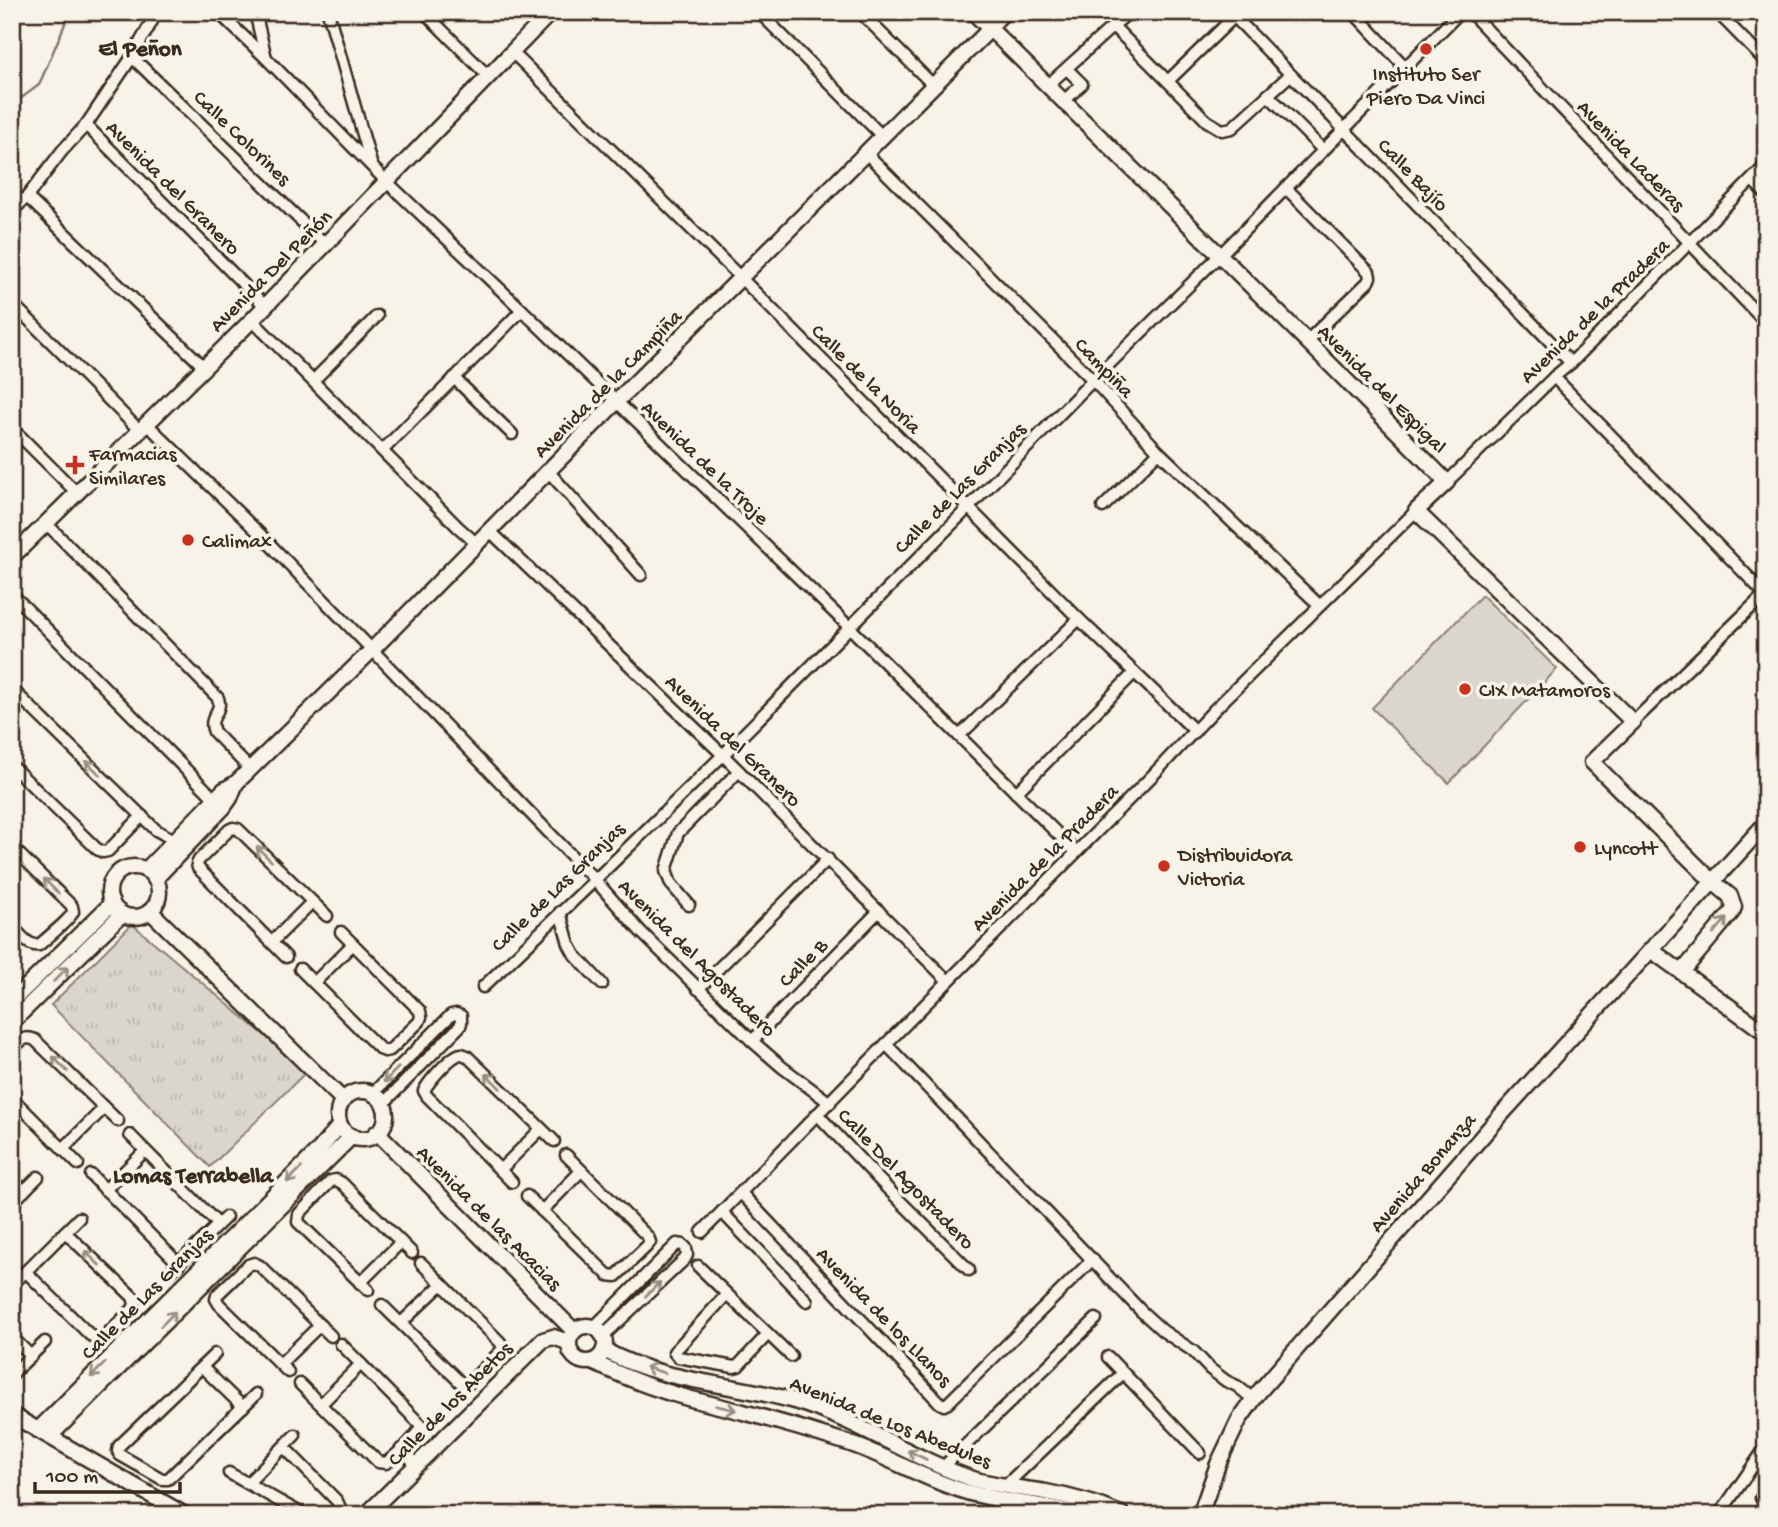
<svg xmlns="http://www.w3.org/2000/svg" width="1778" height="1527" viewBox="0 0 1778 1527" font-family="'Gochi Hand',sans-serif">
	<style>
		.grass { fill: url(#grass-tufts); stroke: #8b8074; stroke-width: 2 }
		.garden { fill: #dbd6cb; stroke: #8b8074; stroke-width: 2 }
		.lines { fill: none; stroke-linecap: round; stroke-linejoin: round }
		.stream { stroke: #84786c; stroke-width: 2.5 }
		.street-casing { stroke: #3b2a1e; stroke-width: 15 }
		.secondary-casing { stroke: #3b2a1e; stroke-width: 19 }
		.street { stroke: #f7f3e8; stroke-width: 10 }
		.secondary { stroke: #f7f3e8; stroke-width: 14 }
		.oneway { stroke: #998e83 }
		.poi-dot { fill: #c8321e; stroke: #f7f3e8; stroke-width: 2.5 }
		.labels { text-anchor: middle; stroke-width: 7; stroke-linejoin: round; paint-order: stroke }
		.poi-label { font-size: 21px; fill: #3b2a1e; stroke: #f7f3e8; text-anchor: start }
		.street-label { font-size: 21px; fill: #3b2a1e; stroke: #f7f3e8 }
		.neighbourhood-label { font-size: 23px; font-weight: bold; fill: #3b2a1e; stroke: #f7f3e8 }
	</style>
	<defs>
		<pattern id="grass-tufts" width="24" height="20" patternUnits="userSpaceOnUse" patternTransform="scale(1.75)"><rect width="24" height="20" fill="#dbd6cb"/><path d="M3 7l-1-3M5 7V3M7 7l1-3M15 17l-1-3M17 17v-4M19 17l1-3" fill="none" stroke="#bdb8ae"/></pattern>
	</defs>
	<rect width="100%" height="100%" fill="#f7f3e8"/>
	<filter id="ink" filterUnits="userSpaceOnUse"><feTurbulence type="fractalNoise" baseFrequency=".0143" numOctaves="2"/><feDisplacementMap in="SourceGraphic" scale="14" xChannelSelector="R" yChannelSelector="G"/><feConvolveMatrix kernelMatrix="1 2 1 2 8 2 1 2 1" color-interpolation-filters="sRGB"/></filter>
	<g filter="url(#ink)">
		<polygon class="grass" points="132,924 307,1071 210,1167 51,1005"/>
		<polygon class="garden" points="1482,595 1557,669 1449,783 1372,708"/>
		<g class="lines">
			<polyline class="stream" points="12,105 39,85 70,12"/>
			<defs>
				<g id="street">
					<polyline points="218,12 266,58 387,182 522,310 838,616 1076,852"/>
					<polyline points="255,12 266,58"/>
					<polyline points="328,12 371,163"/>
					<polyline points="424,12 488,76"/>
					<polyline points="759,12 882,136"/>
					<polyline points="860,12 933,85"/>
					<polyline points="1129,12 1113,26 1207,121 1222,130 1232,128 1290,75"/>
					<polyline points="1230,12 1571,363"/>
					<polyline points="1353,12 1405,67"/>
					<polyline points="1470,12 1766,323"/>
					<polyline points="1717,12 1766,62"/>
					<polyline points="990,29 1007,12"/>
					<polyline points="512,52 741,278 1079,619 1195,731"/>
					<polyline points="132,57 326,245"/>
					<polyline points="1168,81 1239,12"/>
					<polyline points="1048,85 1113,26"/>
					<polyline points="1268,95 1323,150"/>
					<polyline points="1064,101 1082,84 1067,69"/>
					<polyline points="86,125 265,306"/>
					<polyline points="866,153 1093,380 1159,452 1319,605"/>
					<polyline points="1752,180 1766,194"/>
					<polyline points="1286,188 1369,272 1370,277 1368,282 1307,341"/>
					<polyline points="27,197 204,367"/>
					<polyline points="12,211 27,197 62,151 86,125 132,57 157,12"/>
					<polyline points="12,303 140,431"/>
					<polyline points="252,320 458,527 477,544"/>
					<polyline points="1554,377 1765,594"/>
					<polyline points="454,378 512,434"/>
					<polyline points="314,380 377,316"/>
					<polyline points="147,424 259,533 595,880 641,932 752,1041 782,1067 830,1103"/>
					<polyline points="12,428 77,493"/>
					<polyline points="383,450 522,310"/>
					<polyline points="548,471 641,575"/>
					<polyline points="1447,482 1554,377 1571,363 1766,165"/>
					<polyline points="1103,507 1159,452"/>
					<path d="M47,524L218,698C223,713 207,716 214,732L250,769"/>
					<polyline points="490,531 723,755 948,981"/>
					<polyline points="12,594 215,799"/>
					<polyline points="12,689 156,830 174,840"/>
					<polyline points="1633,722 1766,593"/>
					<polyline points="959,736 1079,619"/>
					<polyline points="12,766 97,849 103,852 108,851 142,816"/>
					<polyline points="1016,793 1134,673"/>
					<path d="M12,847L72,906C72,908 73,910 73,912C71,918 45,940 39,945C28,947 20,934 12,926"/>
					<polyline points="689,905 671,884 666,871 678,833 739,771"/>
					<polyline points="560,912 569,944 575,955 602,984"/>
					<polyline points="272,942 312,902"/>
					<polyline points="286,957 198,868 197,864 199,860 229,830 233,828 238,829 327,916"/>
					<polyline points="300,969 380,1049 385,1051 390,1050 419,1022 421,1017 420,1011 341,932"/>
					<polyline points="314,983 353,944"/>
					<polyline points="483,987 595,880 723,755 968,508 1093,380 1220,255 1460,12"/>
					<polyline points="698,989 828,859"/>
					<polyline points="752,1041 879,911"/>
					<polyline points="886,1044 1142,1312 1163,1331 1193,1351 1210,1369 1226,1381 1237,1386 1253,1399"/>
					<path d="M12,1049C20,1042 24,1035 35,1040L118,1121"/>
					<polyline points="372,1094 451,1015 456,1014 461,1016 461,1023 460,1026 383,1104"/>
					<polyline points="12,1098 78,1164"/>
					<polyline points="817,1114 888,1189 969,1270"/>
					<polyline points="130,1135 218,1224"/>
					<polyline points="63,1149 104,1108"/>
					<polyline points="500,1170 541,1129"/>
					<polyline points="91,1175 179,1264"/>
					<polyline points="12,1179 24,1191"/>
					<path d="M512,1182L427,1096L424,1091C428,1082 447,1061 456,1056C461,1053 462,1054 467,1056L554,1141"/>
					<polyline points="105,1190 145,1151"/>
					<polyline points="741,1193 940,1403 944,1405 948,1403 1093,1259"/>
					<polyline points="527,1196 608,1275 616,1276 646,1247 650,1242 648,1237 566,1155"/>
					<polyline points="12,1203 38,1177"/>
					<polyline points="542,1211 581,1171"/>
					<polyline points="722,1212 807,1301"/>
					<polyline points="702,1232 886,1044 1153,775 1216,708 1416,511"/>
					<polyline points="698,1266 791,1356"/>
					<polyline points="171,1271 226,1217"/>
					<polyline points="26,1272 90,1335 97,1339 105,1336 133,1309 135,1304 133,1297 65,1232"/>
					<polyline points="360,1283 401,1242"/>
					<polyline points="13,1284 79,1218"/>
					<polyline points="368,1290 298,1222 299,1214 331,1181 336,1180 342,1183 412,1253"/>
					<polyline points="727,1294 674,1352 678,1357 734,1367 738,1366 768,1334"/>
					<polyline points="382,1305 463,1385 468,1384 501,1351 503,1347 500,1342 421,1263"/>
					<polyline points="401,1323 442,1284"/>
					<polyline points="594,1327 677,1244 683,1245 686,1248 687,1255 685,1259 603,1336"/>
					<polyline points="12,1337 31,1356"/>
					<polyline points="215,1354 119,1446 118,1451 120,1455 162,1479 168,1479 256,1394"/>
					<polyline points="1108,1357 1200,1453"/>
					<polyline points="280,1364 320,1325"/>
					<polyline points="202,1367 243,1407"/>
					<polyline points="288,1372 219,1304 216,1299 217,1295 248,1265 254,1263 260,1266 331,1336"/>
					<polyline points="12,1374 45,1342"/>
					<path d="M300,1384L378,1462L386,1463C396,1455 418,1437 421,1425L341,1344"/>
					<polyline points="321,1404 361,1364"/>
					<polyline points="284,1447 337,1501 341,1510 339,1515"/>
					<polyline points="401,1449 416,1464"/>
					<polyline points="943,1467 1096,1319"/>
					<polyline points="229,1473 304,1515"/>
					<polyline points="248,1483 295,1435"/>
					<polyline points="1005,1486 1123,1373"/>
					<polyline points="1761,1498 1766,1502"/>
					<polyline points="1719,1515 1766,1447"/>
				</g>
				<g id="secondary">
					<polyline points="973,12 1307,341 1447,482 1416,511 1633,722 1592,762 1712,881 1730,896 1734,907 1732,912 1682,972"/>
					<polyline points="12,557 252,320 551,12"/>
					<circle cx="134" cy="892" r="25"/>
					<polyline points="146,870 215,799 224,790 236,783 372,650 616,402 990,29"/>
					<polyline points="155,879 223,808 230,798 236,783"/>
					<polyline points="150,911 343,1100"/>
					<polyline points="1651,950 1766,1033"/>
					<polyline points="12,1001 112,903"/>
					<polyline points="12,1022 122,914"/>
					<circle cx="362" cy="1115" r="24"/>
					<polyline points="377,1132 574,1331"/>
					<circle cx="587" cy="1344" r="18"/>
					<path d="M604,1350C663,1383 735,1383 798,1402C859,1421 913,1459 973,1479C997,1486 1022,1488 1046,1492C1073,1497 1098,1504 1123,1515"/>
					<path d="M592,1362C615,1372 637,1383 661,1390C688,1399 715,1405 743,1412C777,1421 811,1431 845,1442C887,1455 924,1480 967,1492C1005,1503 1044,1504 1082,1515"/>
					<polyline points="12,1415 185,1515"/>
					<polyline points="38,1430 318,1151 340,1125"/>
					<polyline points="50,1436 352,1136"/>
					<polyline points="366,1515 543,1340 553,1337 568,1342"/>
					<polyline points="1200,1515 1218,1464 1239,1420 1258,1393 1500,1116 1766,823"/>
				</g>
			</defs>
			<use href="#street" class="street-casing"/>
			<use href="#secondary" class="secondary-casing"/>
			<use href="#street" class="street"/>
			<use href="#secondary" class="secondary"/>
		</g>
		<defs><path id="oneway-shaft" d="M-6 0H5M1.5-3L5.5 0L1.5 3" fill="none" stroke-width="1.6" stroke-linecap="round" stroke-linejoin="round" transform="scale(1.75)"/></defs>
		<g class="oneway">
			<use href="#oneway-shaft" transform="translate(93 768) rotate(-136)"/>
			<use href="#oneway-shaft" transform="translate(264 854) rotate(-136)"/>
			<use href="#oneway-shaft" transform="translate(51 886) rotate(-135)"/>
			<use href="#oneway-shaft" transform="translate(1720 926) rotate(-50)"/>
			<use href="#oneway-shaft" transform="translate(61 974) rotate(-45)"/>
			<use href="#oneway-shaft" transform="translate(60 1064) rotate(-135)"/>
			<use href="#oneway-shaft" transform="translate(391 1075) rotate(135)"/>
			<use href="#oneway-shaft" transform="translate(493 1081) rotate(-135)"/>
			<use href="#oneway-shaft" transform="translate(294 1175) rotate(135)"/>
			<use href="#oneway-shaft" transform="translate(92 1258) rotate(-136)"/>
			<use href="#oneway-shaft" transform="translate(653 1289) rotate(-44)"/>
			<use href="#oneway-shaft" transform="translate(168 1319) rotate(-45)"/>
			<use href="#oneway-shaft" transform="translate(98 1370) rotate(135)"/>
			<use href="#oneway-shaft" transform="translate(655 1370) rotate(-162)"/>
			<use href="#oneway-shaft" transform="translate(726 1408) rotate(13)"/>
			<use href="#oneway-shaft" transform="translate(917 1455) rotate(-154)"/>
		</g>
	</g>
	<g class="poi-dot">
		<circle cx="1426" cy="49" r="7"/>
		<path d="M71.5 454.5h7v7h7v7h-7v7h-7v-7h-7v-7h7z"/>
		<circle cx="188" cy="540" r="7"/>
		<circle cx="1465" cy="689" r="7"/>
		<circle cx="1580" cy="847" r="7"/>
		<circle cx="1164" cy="866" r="7"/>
	</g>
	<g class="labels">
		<g class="poi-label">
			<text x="1426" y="80" text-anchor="middle">Instituto Ser<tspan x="1426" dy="24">Piero Da Vinci</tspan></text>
			<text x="89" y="460">Farmacias<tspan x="89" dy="24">Similares</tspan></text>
			<text x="202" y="547">Calimax</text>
			<text x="1479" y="696">CIX Matamoros</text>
			<text x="1594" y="854">Lyncott</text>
			<text x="1178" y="861">Distribuidora<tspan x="1178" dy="24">Victoria</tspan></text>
		</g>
		<g class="street-label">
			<text transform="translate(243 137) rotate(44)" y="7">Calle Colorines</text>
			<text transform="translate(1632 155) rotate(46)" y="7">Avenida Laderas</text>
			<text transform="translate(1414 174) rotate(46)" y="7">Calle Bajío</text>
			<text transform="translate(174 187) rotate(45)" y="7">Avenida del Granero</text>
			<text transform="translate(270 270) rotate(-45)" y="7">Avenida Del Peñón</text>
			<text transform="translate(1594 310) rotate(-44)" y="7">Avenida de la Pradera</text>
			<text transform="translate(1105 367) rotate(46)" y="7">Campiña</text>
			<text transform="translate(867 378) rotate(45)" y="7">Calle de la Noria</text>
			<text transform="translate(607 383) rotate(-45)" y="7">Avenida de la Campiña</text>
			<text transform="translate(1383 388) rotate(45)" y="7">Avenida del Espigal</text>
			<text transform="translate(706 462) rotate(44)" y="7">Avenida de la Troje</text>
			<text transform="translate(959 487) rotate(-45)" y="7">Calle de Las Granjas</text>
			<text transform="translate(734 740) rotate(44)" y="7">Avenida del Granero</text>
			<text transform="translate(1044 857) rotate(-45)" y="7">Avenida de la Pradera</text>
			<text transform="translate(557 886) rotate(-44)" y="7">Calle de Las Granjas</text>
			<text transform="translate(698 957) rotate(45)" y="7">Avenida del Agostadero</text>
			<text transform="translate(802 962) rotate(-45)" y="7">Calle B</text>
			<text transform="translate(1422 1172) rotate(-49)" y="7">Avenida Bonanza</text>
			<text transform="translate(907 1178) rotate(46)" y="7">Calle Del Agostadero</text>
			<text transform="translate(490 1217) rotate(45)" y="7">Avenida de las Acacias</text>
			<text transform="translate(146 1293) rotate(-45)" y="7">Calle de Las Granjas</text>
			<text transform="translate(885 1316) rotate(46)" y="7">Avenida de los Llanos</text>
			<text transform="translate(449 1403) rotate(-45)" y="7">Calle de los Abetos</text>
			<text transform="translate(891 1421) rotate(22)" y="7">Avenida de Los Abedules</text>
		</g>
		<g class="neighbourhood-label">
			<text x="140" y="55">El Peñon</text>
			<text x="193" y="1182">Lomas Terrabella</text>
		</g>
	</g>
	<rect width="1778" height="1527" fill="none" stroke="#f7f3e8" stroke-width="42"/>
	<rect x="21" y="21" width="1736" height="1485" fill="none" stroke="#3b2a1e" stroke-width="2.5" filter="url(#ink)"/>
	<path d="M35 1482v10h145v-10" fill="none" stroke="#3b2a1e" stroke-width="3.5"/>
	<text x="46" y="1482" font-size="21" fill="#3b2a1e" stroke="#f7f3e8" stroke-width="5" paint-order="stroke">100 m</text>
</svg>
